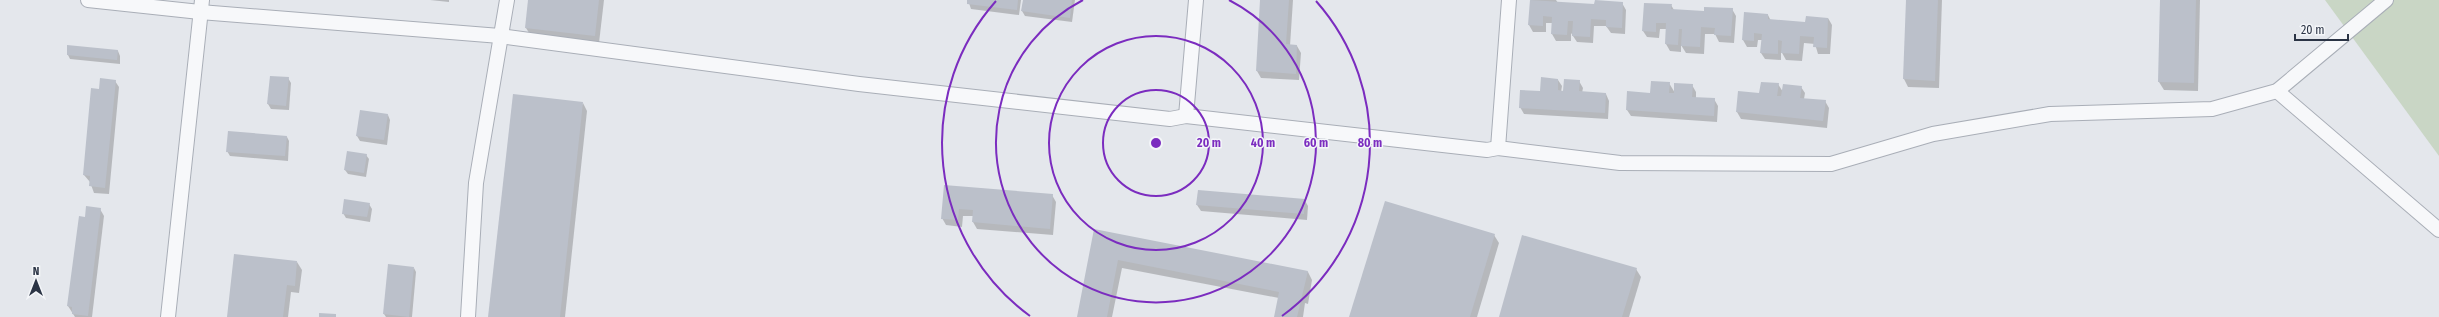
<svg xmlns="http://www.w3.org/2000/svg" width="2439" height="317" viewBox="0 0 2439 317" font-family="'Fira Sans Condensed',sans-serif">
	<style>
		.green { fill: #c9d6c5 }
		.shadow { fill: #0003 }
		.building { fill: #bbc0ca }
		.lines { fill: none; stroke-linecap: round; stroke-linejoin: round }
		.street-casing { stroke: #a9aeb7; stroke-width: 16 }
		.street { stroke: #f7f8fa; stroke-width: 14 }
		.ring { fill: none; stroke: #7b2cbf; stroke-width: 2 }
		.centre { fill: #7b2cbf; stroke: #f4f6f9; stroke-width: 2 }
		.ring-label { font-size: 12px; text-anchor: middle; font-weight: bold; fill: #7b2cbf; stroke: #f4f6f9; stroke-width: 3; stroke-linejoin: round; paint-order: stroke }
	</style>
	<rect width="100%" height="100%" fill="#e4e7ec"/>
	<polygon class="green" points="2325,0 2439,0 2439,156"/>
	<g class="shadow">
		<polygon points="430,0 449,0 449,2"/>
		<polygon points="529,0 604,0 599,43 531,36 526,28"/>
		<polygon points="968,0 1021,0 1019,15 971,9"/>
		<polygon points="1024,0 1075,0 1072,22 1025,16 1022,11"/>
		<polygon points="1261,0 1293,0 1290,46 1297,46 1301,53 1299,80 1261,78 1257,71"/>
		<polygon points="1531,0 1556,0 1558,3 1595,5 1622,3 1626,10 1625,34 1611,33 1606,26 1594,26 1593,43 1577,42 1571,33 1571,41 1556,41 1552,34 1552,23 1546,23 1546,32 1533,32 1529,25"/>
		<polygon points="1907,0 1942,0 1939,88 1908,87 1904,79"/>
		<polygon points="2161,0 2200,0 2198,91 2164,90 2159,82"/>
		<polygon points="1671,5 1674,10 1705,12 1732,9 1736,16 1734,43 1719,42 1715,34 1705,34 1704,54 1686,53 1681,45 1681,52 1670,51 1666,44 1667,29 1660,29 1659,38 1647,37 1643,31"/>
		<polygon points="1768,15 1771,21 1806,23 1828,18 1832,25 1830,54 1818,54 1815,44 1804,43 1802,61 1786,60 1781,51 1781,60 1765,59 1761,53 1762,40 1758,40 1757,47 1747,47 1743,40"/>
		<polygon points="118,51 120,56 120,64 70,59 68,55"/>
		<polygon points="288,78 291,83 289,110 271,109 268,104"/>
		<polygon points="1558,80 1562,86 1561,92 1579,81 1583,88 1582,93 1606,94 1609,101 1608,119 1524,114 1520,107"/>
		<polygon points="115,81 119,87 109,194 94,193 90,182 84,175 92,89 100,90"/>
		<polygon points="1669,83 1675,93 1692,85 1696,92 1696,98 1714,99 1718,106 1717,122 1631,116 1627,110"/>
		<polygon points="1778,84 1783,92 1801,87 1805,93 1804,99 1825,101 1829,108 1827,128 1741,119 1737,112"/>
		<polygon points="583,103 587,111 565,317 489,317"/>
		<polygon points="388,115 390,120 387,145 360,141 357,136"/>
		<polygon points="287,137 289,141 288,161 230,156 227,151"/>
		<polygon points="366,155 369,159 366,177 348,174 345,170"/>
		<polygon points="945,187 1052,195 1056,202 1053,235 977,229 973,222 973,216 963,216 962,227 946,225 942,218"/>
		<polygon points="1304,199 1308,206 1307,220 1201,211 1197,205"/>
		<polygon points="369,204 372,209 370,222 346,218 343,213"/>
		<polygon points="100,209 104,216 92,317 75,317 68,306 86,218"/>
		<polygon points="1095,231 1308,272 1312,280 1308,304 1305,303 1303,317 1276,317 1279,298 1122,268 1112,317 1078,317"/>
		<polygon points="1494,235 1499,243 1477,317 1351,317"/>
		<polygon points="297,262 302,270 299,293 291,292 288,317 228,317"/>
		<polygon points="414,268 416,272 412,317 386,317 384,314"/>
		<polygon points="1636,269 1641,277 1629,317 1500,317"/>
	</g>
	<g class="building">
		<polygon points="528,0 599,0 595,36 525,28"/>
		<polygon points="967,0 1018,0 1017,10 967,4"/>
		<polygon points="1023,0 1072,0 1070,18 1021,11"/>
		<polygon points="1260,0 1289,0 1286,44 1297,45 1296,74 1256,71"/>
		<polygon points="1530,0 1594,4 1595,0 1623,2 1622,28 1606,27 1606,20 1591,19 1590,37 1572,36 1573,21 1568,21 1567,35 1551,34 1552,17 1543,16 1543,26 1528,25"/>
		<polygon points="1906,0 1938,0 1935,81 1903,79"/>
		<polygon points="2160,0 2196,0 2194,83 2158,82"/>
		<polygon points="1644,3 1672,4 1671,9 1704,11 1704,7 1733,8 1731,36 1714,35 1715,28 1701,27 1700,47 1681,46 1682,29 1679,29 1678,45 1665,44 1666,23 1656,23 1656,32 1642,31"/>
		<polygon points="1744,12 1768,14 1768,19 1805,22 1806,16 1828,18 1827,48 1813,47 1814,37 1800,36 1799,54 1781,53 1782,41 1778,40 1778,54 1760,53 1762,34 1754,33 1754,41 1742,40"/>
		<polygon points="67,45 118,50 117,60 67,55"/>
		<polygon points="270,76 289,77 286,106 267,104"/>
		<polygon points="1541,77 1558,79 1558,90 1563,91 1564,79 1580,80 1579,91 1606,93 1605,113 1519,108 1520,90 1540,91"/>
		<polygon points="100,78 116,80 105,188 89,186 90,176 83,175 91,88 99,89"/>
		<polygon points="1651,81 1670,82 1669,93 1674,93 1674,83 1693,84 1692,97 1715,98 1714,116 1626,110 1627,91 1650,93"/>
		<polygon points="1761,82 1779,83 1777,96 1781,96 1783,84 1802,86 1800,98 1826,100 1823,121 1736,112 1738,91 1759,93"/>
		<polygon points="513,94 583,102 560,317 488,317"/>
		<polygon points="360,110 388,114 384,140 356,136"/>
		<polygon points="228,131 287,136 285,156 226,152"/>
		<polygon points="347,151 367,154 364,173 344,170"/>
		<polygon points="944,185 1053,194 1050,229 972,222 973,210 959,209 958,220 941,219"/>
		<polygon points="1198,190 1305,199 1304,214 1196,205"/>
		<polygon points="344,199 370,203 367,217 342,214"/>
		<polygon points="1385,201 1495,234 1470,317 1349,317"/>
		<polygon points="86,206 101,208 88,316 72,314 72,307 67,306 79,216 85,217"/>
		<polygon points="1094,229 1308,271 1297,317 1274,317 1279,292 1118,260 1107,317 1077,317"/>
		<polygon points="1522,235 1637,268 1622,317 1499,317"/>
		<polygon points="234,254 297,261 295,286 287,285 283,317 227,317"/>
		<polygon points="388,264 414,267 409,317 383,314"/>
		<polygon points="319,313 336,314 336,317 319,317"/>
	</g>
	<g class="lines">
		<defs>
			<g id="street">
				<polyline points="88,0 200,12 500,36 859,84 1170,119 1186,116 1487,150 1498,148"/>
				<polyline points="1509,0 1498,148 1620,163 1831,164 1933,134 2050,114 2212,109 2277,91 2386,0"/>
				<polyline points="2277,91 2439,230"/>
				<polyline points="1186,116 1196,0"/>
				<polyline points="168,317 202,0"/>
				<polyline points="468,317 476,183 507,0"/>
			</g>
		</defs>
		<use href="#street" class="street-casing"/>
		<use href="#street" class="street"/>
	</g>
	<g class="ring">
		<circle cx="1156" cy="143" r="53"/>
		<circle cx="1156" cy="143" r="107"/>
		<path d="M1229 0A160 160 0 1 1 1083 0"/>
		<path d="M1030 316A214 214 0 0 1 996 1M1316 1A214 214 0 0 1 1282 316"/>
	</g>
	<circle cx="1156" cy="143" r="6" class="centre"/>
	<g class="ring-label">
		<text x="1209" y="147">20 m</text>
		<text x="1263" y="147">40 m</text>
		<text x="1316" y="147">60 m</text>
		<text x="1370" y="147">80 m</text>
	</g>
	<g transform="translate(36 281)" stroke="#f4f6f9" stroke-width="3" paint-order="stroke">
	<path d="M0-3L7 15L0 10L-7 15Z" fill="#2b3445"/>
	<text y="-6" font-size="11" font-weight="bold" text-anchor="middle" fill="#2b3445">N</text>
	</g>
	<path d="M2295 34v6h53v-6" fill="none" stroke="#2b3445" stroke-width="2"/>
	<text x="2301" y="34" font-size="12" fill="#2b3445" stroke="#f4f6f9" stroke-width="3" paint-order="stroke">20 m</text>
</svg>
